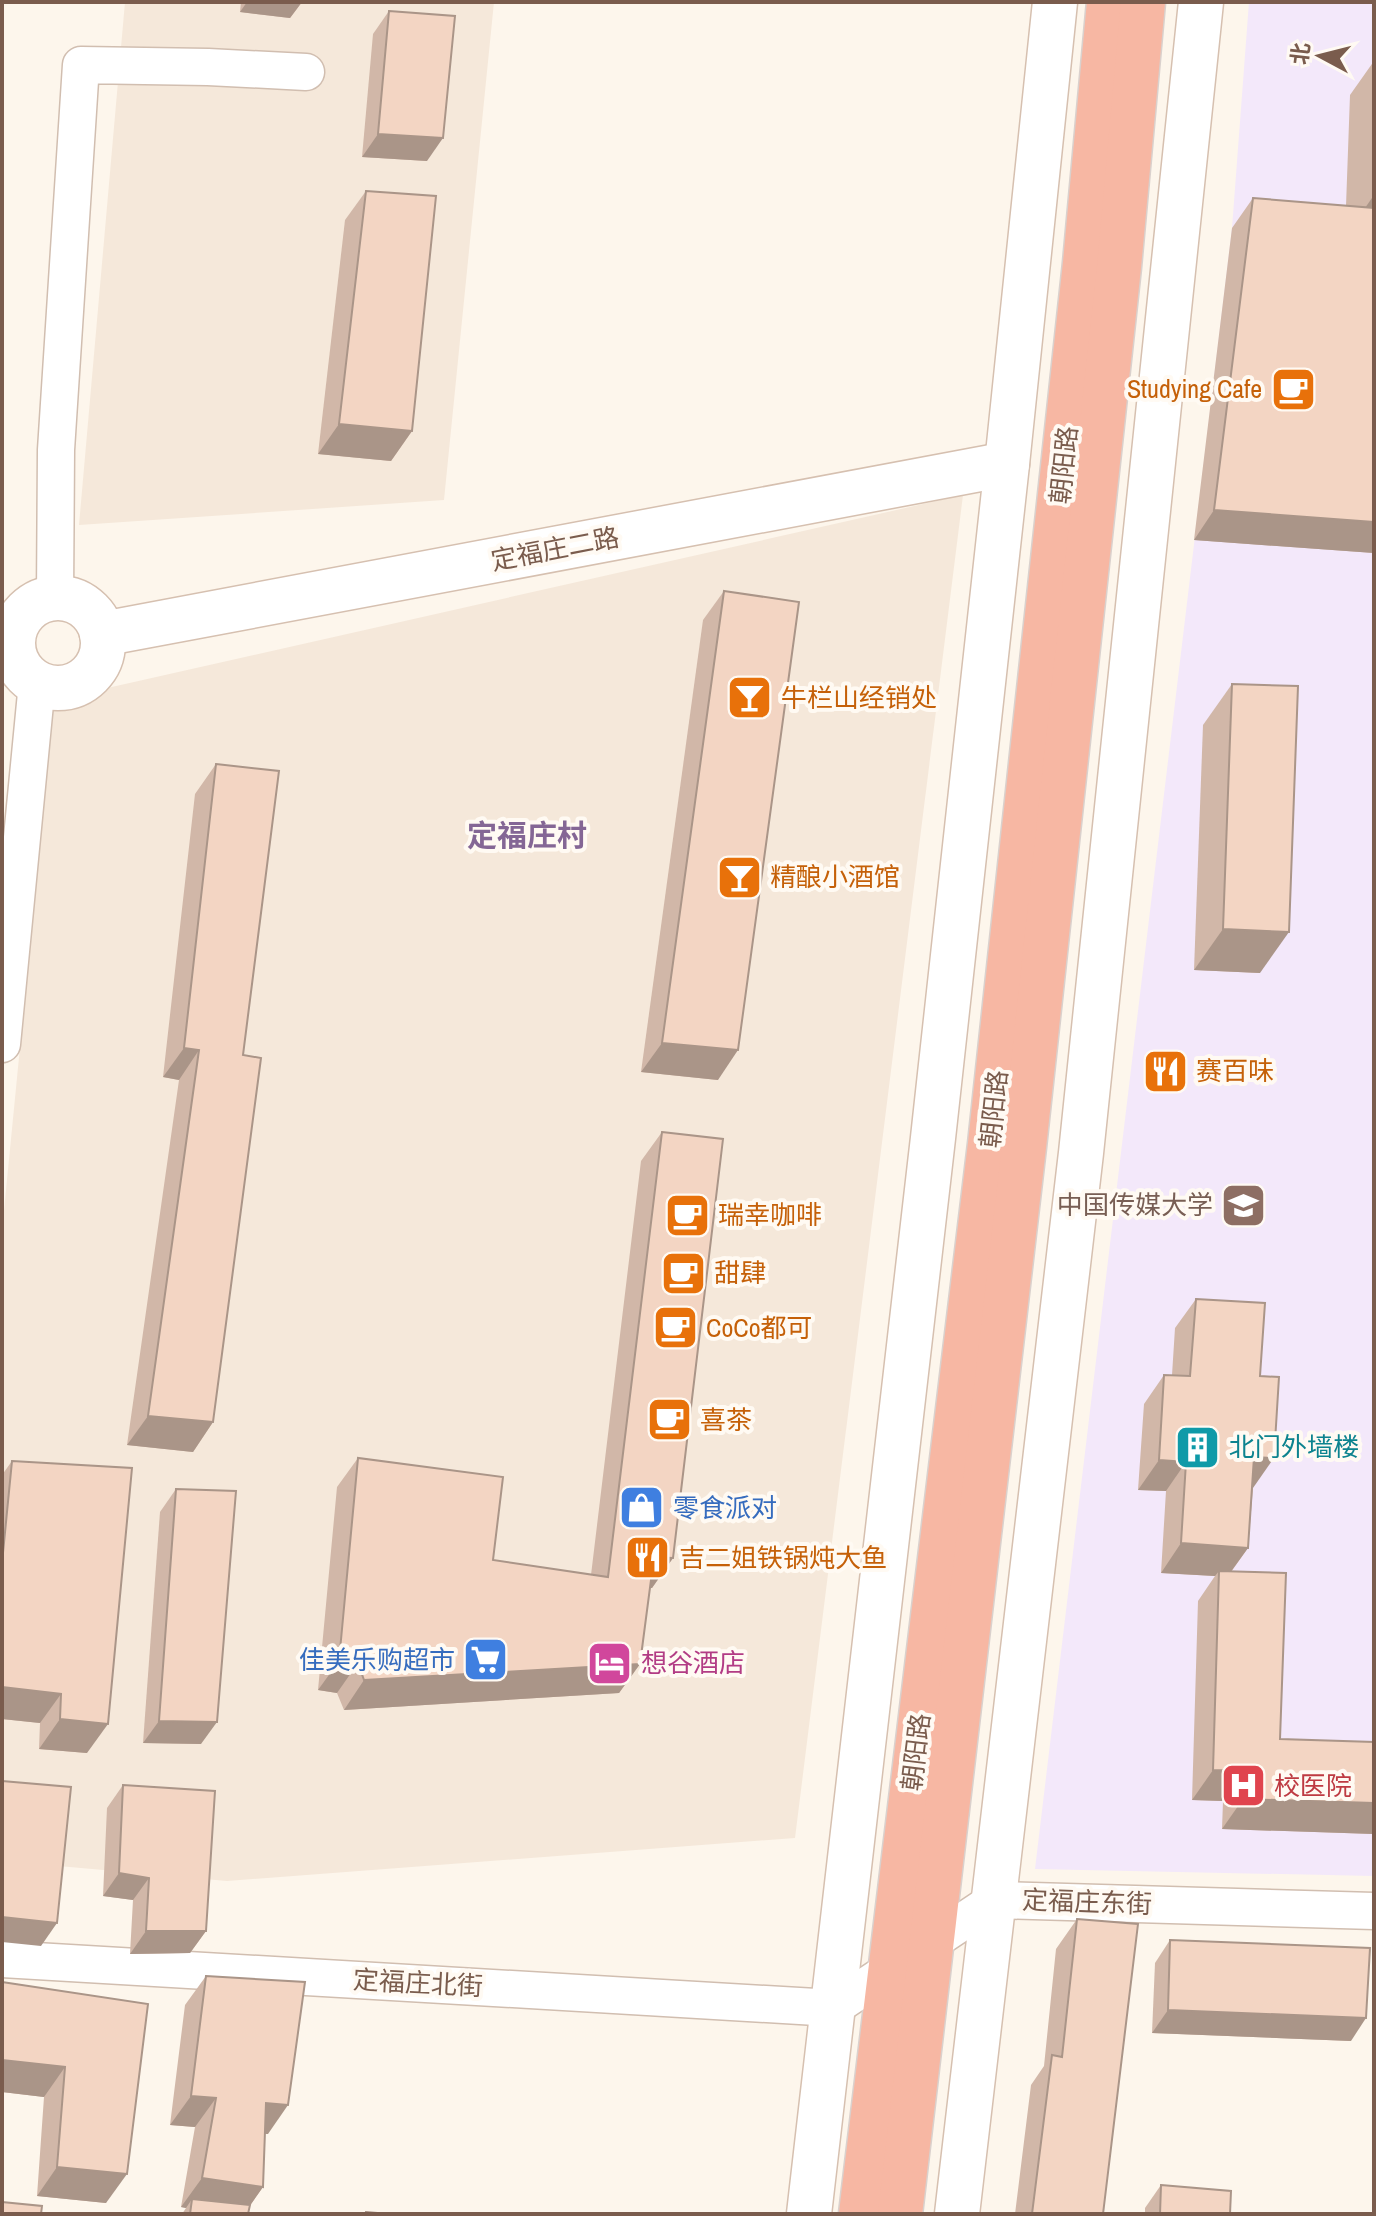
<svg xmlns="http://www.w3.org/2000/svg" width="1376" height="2216" viewBox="0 0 1376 2216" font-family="'Archivo Narrow','Noto Sans SC',sans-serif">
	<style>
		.residential { fill: #f5e8da }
		.education { fill: #f3e8fa }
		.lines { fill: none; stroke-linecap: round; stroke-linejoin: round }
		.street-casing { stroke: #d1beb0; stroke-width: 39 }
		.secondary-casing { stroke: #d6c0b0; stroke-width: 47 }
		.highway-casing { stroke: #dad1cd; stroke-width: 47 }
		.street { stroke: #fff; stroke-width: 36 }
		.secondary { stroke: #fff; stroke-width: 44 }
		.highway { stroke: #f7b7a3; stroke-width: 44 }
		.wall { fill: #d1b7a8 }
		.shaded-wall { fill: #aa9588 }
		.building { fill: #f3d5c3; stroke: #aa9588; stroke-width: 2 }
		.labels { text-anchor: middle; stroke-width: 8; stroke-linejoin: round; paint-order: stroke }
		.food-label { font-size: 26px; fill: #c56008; stroke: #fffaf3; text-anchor: start }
		.street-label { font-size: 26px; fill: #7a5c4d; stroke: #fffaf3 }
		.education-label { font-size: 26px; fill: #785e54; stroke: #fffaf3; text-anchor: end }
		.culture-label { font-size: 26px; fill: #0d838f; stroke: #fffaf3; text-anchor: start }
		.shop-label { font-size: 26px; fill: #366cbe; stroke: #fffaf3; text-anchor: start }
		.hotel-label { font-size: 26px; fill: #b23c85; stroke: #fffaf3; text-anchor: start }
		.health-label { font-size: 26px; fill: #be3a42; stroke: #fffaf3; text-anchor: start }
		.quarter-label { font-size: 30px; font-weight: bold; fill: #846695; stroke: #fffaf3 }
	</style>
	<rect width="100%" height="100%" fill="#fdf6ec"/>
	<g class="residential">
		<polygon points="125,2 494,2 444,500 79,525"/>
		<polygon points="963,495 795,1838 227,1881 2,1861 2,1231 54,700"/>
	</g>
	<polygon class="education" points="1249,2 1374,2 1374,1876 1035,1869 1232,228"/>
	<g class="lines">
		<defs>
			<g id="street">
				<polyline points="55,597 56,450 81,65 208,67 306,72"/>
				<polyline points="2,1044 37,683"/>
				<polyline points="2,1959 833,2008 995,1900 1374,1911"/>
			</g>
			<g id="secondary">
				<circle cx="58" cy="643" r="45"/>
				<polyline points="102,634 1007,464"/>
				<polyline points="809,2214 933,1138 1007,464 1055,2"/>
				<polyline points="957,2214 1081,1153 1201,2"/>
			</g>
			<g id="highway">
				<polyline points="861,2214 990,1144 1085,263 1109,2"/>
				<polyline points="900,2214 1024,1147 1119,267 1143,2"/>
			</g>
		</defs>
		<use href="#street" class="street-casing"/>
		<use href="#secondary" class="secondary-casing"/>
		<use href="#highway" class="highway-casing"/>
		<use href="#street" class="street"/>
		<use href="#secondary" class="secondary"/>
		<use href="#highway" class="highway"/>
	</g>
	<g class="wall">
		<polygon points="241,2 302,2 290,18 240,12"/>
		<polygon points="389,11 427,161 362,157 373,34"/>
		<polygon points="1374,61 1374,553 1194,540 1232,228 1253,198 1346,206 1350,95"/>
		<polygon points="366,191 412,431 391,461 318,454 345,220"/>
		<polygon points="724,591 718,1080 641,1072 703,620"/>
		<polygon points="1232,684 1260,973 1194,970 1203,725"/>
		<polygon points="216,764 243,1055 213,1422 193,1452 127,1445 179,1080 163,1077 195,794"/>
		<polygon points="662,1132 673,1558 652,1588 650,1588 640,1664 619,1693 344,1710 337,1693 318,1690 337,1487 358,1458 493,1560 591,1575 641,1161"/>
		<polygon points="1196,1299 1253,1488 1248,1548 1231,1572 1280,1739 1374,1742 1374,1834 1222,1829 1223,1801 1192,1800 1198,1601 1215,1576 1161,1573 1166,1491 1138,1490 1144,1404 1164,1375 1172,1375 1175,1328"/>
		<polygon points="12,1461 87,1753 39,1749 40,1723 2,1719 2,1475"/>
		<polygon points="176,1489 201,1744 143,1743 160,1512"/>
		<polygon points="123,1785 206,1931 190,1953 130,1954 133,1900 103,1896 107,1808"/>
		<polygon points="1077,1919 1103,2214 1015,2214 1031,2085 1044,2066 1056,1949"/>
		<polygon points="1170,1940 1351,2041 1152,2033 1155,1963"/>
		<polygon points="206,1976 268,2134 265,2134 263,2187 249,2207 182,2214 186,2208 181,2207 195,2127 170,2125 185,2005"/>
		<polygon points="2,1982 148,2004 106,2203 37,2196 44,2097 2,2092"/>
		<polygon points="1161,2185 1230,2214 1145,2214 1145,2208"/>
	</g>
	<g class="shaded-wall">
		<polygon points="247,2 302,2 290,18 240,12"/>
		<polygon points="378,134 443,138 427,161 362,157"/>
		<polygon points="1374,195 1374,239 1345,237"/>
		<polygon points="339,424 412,431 391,461 318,454"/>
		<polygon points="1214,510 1374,522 1374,553 1194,540"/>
		<polygon points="1223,929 1289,932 1260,973 1194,970"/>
		<polygon points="662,1043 738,1050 718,1080 641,1072"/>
		<polygon points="184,1048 199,1050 179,1080 163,1077"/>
		<polygon points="148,1416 213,1422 193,1452 127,1445"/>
		<polygon points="1254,1457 1274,1458 1253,1488 1234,1487"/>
		<polygon points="1159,1460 1186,1462 1166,1491 1138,1490"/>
		<polygon points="1181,1543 1248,1548 1227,1577 1219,1571 1215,1576 1161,1573"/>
		<polygon points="654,1557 673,1558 652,1588 633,1587"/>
		<polygon points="339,1661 358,1663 337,1693 318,1690"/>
		<polygon points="640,1664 619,1693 344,1710 364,1680"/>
		<polygon points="2,1687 61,1694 40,1723 2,1719"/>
		<polygon points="60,1719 108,1724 87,1753 39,1749"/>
		<polygon points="159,1721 217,1722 201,1744 143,1743"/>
		<polygon points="1213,1770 1243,1771 1223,1801 1192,1800"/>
		<polygon points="1243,1799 1374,1803 1374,1834 1222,1829"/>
		<polygon points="119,1873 149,1878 133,1900 103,1896"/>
		<polygon points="2,1917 57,1923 41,1946 2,1942"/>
		<polygon points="146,1931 206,1931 190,1953 130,1954"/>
		<polygon points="1168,2010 1366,2018 1351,2041 1152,2033"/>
		<polygon points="2,2060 65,2067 44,2097 2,2092"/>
		<polygon points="191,2096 216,2098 195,2127 170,2125"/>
		<polygon points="266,2103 288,2105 268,2134 245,2133"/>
		<polygon points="57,2167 127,2174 106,2203 37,2196"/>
		<polygon points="202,2178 263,2187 244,2214 192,2199 186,2208 181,2207"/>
	</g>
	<g class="building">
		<polygon points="389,11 455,16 443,138 378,134"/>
		<polygon points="366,191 436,196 412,431 339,424"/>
		<polygon points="1253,198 1374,208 1374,522 1214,510"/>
		<polygon points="724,591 799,602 738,1050 662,1043"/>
		<polygon points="1232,684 1298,686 1289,932 1223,929"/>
		<polygon points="216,764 279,771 243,1055 261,1058 213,1422 148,1416 199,1050 184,1048"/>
		<polygon points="662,1132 723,1139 673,1558 654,1557 640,1664 364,1680 358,1663 339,1661 358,1458 503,1477 493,1560 608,1577"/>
		<polygon points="1196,1299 1265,1303 1260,1376 1279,1377 1274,1458 1254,1457 1248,1548 1181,1543 1186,1462 1159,1460 1164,1375 1190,1376"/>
		<polygon points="12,1461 132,1468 108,1724 60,1719 61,1694 2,1687 2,1563"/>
		<polygon points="176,1489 236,1491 217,1722 159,1721"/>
		<polygon points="1219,1571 1286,1573 1280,1739 1374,1742 1374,1803 1243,1799 1243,1771 1213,1770"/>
		<polygon points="2,1781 71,1787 57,1923 2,1917"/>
		<polygon points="123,1785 215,1791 206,1931 146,1931 149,1878 119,1873"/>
		<polygon points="1077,1919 1138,1924 1103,2214 1032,2214 1052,2055 1062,2057"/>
		<polygon points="1170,1940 1370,1948 1366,2018 1168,2010"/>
		<polygon points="206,1976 305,1982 288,2105 266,2103 263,2187 202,2178 216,2098 191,2096"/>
		<polygon points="2,1982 148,2004 127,2174 57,2167 65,2067 2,2060"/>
		<polygon points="1161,2185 1231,2191 1230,2214 1160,2214"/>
		<polygon points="192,2199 250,2205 248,2214 190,2214"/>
		<polygon points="2,2202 42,2206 41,2214 2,2214"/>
		<polygon points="366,2212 389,2214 366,2214"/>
	</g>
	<defs>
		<symbol id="cafe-square" viewBox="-11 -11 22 22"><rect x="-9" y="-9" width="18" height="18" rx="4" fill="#e8710a" stroke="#fffaf3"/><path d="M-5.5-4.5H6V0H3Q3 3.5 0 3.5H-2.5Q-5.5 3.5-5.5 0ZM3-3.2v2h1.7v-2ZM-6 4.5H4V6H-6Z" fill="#fff"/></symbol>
		<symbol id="bar-square" viewBox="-11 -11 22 22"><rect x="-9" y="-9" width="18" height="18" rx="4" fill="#e8710a" stroke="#fffaf3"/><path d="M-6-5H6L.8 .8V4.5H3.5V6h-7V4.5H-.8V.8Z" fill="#fff"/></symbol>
		<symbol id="restaurant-square" viewBox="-11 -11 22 22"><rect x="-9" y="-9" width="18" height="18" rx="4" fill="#e8710a" stroke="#fffaf3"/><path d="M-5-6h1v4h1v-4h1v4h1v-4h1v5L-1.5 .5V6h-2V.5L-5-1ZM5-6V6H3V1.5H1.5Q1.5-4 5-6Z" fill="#fff"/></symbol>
		<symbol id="university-square" viewBox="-11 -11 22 22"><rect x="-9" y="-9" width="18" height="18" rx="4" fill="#8d6e63" stroke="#fffaf3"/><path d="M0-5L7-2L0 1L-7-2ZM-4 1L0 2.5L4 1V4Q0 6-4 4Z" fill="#fff"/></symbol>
		<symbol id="building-square" viewBox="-11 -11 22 22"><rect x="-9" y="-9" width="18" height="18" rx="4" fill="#0f9aa8" stroke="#fffaf3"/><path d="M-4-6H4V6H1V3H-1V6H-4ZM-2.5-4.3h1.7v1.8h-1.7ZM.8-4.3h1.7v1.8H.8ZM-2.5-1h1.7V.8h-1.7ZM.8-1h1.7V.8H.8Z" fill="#fff"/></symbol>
		<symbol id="shop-square" viewBox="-11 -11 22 22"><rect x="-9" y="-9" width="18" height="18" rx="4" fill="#3f7fe0" stroke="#fffaf3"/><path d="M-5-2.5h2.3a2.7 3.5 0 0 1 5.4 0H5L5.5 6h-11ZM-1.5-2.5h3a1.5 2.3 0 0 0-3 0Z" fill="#fff"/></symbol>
		<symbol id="supermarket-square" viewBox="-11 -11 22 22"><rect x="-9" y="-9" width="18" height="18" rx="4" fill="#3f7fe0" stroke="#fffaf3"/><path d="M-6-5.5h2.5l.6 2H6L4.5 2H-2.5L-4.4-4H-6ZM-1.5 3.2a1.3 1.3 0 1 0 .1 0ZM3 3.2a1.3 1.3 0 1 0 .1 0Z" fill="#fff"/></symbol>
		<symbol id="hotel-square" viewBox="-11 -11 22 22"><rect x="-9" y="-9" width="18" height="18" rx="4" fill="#d1479c" stroke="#fffaf3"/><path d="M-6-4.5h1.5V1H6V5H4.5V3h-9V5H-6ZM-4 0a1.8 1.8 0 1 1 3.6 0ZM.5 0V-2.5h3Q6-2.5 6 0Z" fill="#fff"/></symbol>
		<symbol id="hospital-square" viewBox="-11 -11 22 22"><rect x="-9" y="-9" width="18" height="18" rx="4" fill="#e0444e" stroke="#fffaf3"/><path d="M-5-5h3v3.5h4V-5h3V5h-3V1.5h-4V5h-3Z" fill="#fff"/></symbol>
	</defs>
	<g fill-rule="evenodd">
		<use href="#cafe-square" x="1268" y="364" width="51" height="51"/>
		<use href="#bar-square" x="724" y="672" width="51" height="51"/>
		<use href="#bar-square" x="714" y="852" width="51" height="51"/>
		<use href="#restaurant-square" x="1140" y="1046" width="51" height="51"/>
		<use href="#university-square" x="1218" y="1180" width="51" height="51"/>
		<use href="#cafe-square" x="662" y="1190" width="51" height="51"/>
		<use href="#cafe-square" x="658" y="1248" width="51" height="51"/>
		<use href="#cafe-square" x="650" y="1302" width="51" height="51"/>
		<use href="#cafe-square" x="644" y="1394" width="51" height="51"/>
		<use href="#building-square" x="1172" y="1422" width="51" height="51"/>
		<use href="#shop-square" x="616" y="1482" width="51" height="51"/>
		<use href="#restaurant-square" x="622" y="1532" width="51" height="51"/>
		<use href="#supermarket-square" x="460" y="1634" width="51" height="51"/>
		<use href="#hotel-square" x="584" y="1638" width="51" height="51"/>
		<use href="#hospital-square" x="1218" y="1760" width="51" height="51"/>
	</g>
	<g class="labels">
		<g class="food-label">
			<text x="1262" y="398" text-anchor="end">Studying Cafe</text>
			<text x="781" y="707">牛栏山经销处</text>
			<text x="770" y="886">精酿小酒馆</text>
			<text x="1196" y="1080">赛百味</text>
			<text x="718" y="1224">瑞幸咖啡</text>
			<text x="714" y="1282">甜肆</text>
			<text x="706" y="1337">CoCo都可</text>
			<text x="700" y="1429">喜茶</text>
			<text x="679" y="1567">吉二姐铁锅炖大鱼</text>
		</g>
		<g class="street-label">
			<text transform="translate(1064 465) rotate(-84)" y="9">朝阳路</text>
			<text transform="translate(555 549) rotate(-11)" y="9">定福庄二路</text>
			<text transform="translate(994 1109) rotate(-84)" y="9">朝阳路</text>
			<text transform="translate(916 1752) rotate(-83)" y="9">朝阳路</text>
			<text transform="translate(1087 1902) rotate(2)" y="9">定福庄东街</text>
			<text transform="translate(418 1983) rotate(3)" y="9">定福庄北街</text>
		</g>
		<g class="education-label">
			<text x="1213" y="1214">中国传媒大学</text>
		</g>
		<g class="culture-label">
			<text x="1229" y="1456">北门外墙楼</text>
		</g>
		<g class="shop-label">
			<text x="673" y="1517">零食派对</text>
			<text x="455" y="1669" text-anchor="end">佳美乐购超市</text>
		</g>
		<g class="hotel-label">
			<text x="641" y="1672">想谷酒店</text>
		</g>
		<g class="health-label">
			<text x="1274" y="1795">校医院</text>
		</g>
		<g class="quarter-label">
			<text x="527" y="846">定福庄村</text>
		</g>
	</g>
	<rect width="1376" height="2216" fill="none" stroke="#7a5c4d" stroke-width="8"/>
	<g transform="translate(1320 56) rotate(277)" stroke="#fffaf3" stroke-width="6" paint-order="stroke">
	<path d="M0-6L14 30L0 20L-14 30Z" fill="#7a5c4d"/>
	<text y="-12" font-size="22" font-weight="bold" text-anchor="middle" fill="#7a5c4d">北</text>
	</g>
</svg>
